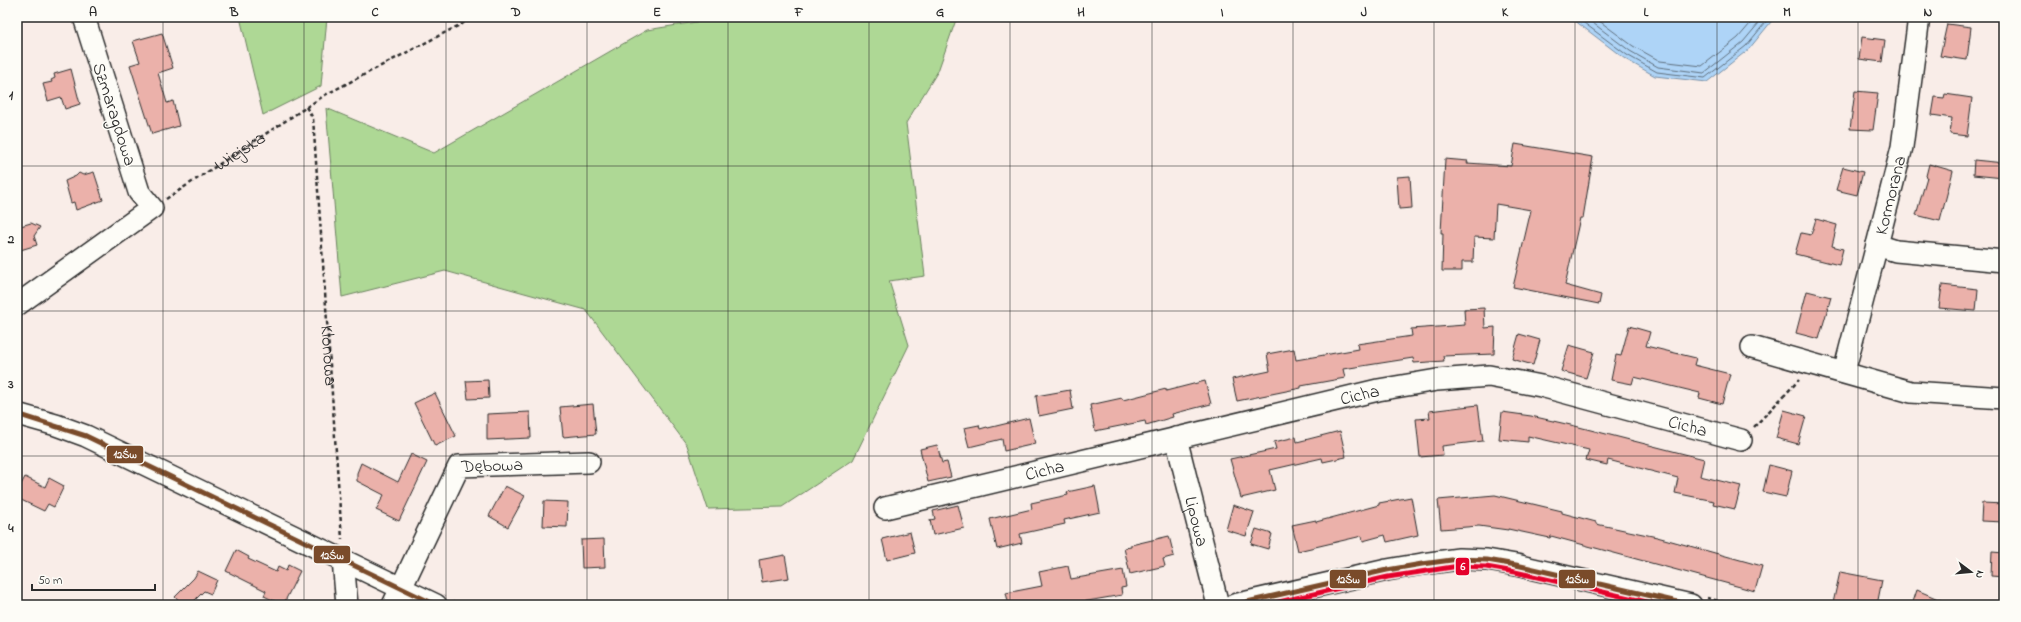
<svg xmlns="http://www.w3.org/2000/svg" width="2021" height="622" viewBox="0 0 2021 622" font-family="'Indie Flower',sans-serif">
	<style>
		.green { fill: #aed895; stroke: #6c8260 }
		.water { fill: #aed4f7; stroke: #7a90a5 }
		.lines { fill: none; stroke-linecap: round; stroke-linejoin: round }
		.shore { stroke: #5f6f7d; stroke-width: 1 }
		.building { fill: #ebb1aa; stroke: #2b2b2b }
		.minor-casing { stroke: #2b2b2b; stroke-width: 24 }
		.path { stroke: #2b2b2b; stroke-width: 2.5; stroke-dasharray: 4 3; stroke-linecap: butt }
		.minor { stroke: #fdfcf7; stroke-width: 21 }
		.bus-1-casing { stroke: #fdfcf7; stroke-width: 8 }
		.bus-2-casing { stroke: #fdfcf7; stroke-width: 8 }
		.bus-1 { stroke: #7a4b2a; stroke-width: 5 }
		.bus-2 { stroke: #e4002b; stroke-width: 5 }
		.grid { fill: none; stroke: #2b2b2b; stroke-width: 1; stroke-opacity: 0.55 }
		.labels { text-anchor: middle; stroke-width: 3; stroke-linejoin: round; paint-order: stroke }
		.street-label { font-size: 18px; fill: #2b2b2b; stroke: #fdfcf7 }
		.line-badge { stroke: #fdfcf7; stroke-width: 1.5 }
		.badge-label { font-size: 11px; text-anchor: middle; font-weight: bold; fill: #fff }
		.neatline { fill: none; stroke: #2b2b2b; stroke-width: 1.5 }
		.grid-label { font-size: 13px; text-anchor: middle; font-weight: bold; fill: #2b2b2b }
	</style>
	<rect width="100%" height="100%" fill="#f9ede8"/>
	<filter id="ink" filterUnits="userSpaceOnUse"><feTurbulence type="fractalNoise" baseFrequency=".025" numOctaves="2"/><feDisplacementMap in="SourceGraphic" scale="8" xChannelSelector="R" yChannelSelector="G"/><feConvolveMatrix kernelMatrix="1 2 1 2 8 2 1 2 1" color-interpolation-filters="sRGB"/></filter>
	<g filter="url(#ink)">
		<g class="green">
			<polygon points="240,17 327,17 321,86 263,115"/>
			<polygon points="727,17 957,17 938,71 906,123 925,276 889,281 909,345 853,460 782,507 708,509 687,445 586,310 445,271 342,297 326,108 434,153 647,30"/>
		</g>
		<polygon class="water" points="1570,17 1775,17 1749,49 1707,82 1655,76 1625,59"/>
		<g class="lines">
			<g class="shore">
				<polyline points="1576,17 1627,55 1657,72 1705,78 1746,46 1770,17"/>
				<polyline points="1585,17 1630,51 1658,67 1704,73 1743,42 1764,17"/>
				<polyline points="1594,17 1633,46 1660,61 1702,66 1738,38 1756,17"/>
			</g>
		</g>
		<g class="building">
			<polygon points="1947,24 1971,27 1967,60 1940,56"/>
			<polygon points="162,33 173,68 158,73 167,103 173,101 179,126 152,134 130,65 140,62 133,41"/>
			<polygon points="1862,37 1885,40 1882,62 1859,59"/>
			<polygon points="71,69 80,104 65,109 61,97 48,101 43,84 52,82 51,80 55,78 54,74"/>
			<polygon points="1855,91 1878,93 1873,130 1850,129"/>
			<polygon points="1945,94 1972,98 1967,136 1950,134 1952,118 1932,115 1935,97 1944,98"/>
			<polygon points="1515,144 1593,157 1583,218 1580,218 1565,285 1601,295 1599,304 1513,287 1531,210 1496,204 1494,238 1474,237 1473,262 1462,262 1462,271 1442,271 1443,233 1441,233 1445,159 1468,161 1467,163 1511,166"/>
			<polygon points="1974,160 2004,163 2004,178 1973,175"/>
			<polygon points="1929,164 1953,171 1940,221 1916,215 1927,177 1926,176"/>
			<polygon points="1843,167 1863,172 1857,195 1836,190"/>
			<polygon points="94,172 103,200 76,210 74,202 71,203 65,181 76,176 79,173 83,175"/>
			<polygon points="1410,176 1412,208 1399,209 1397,177"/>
			<polygon points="1816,219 1837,225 1832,246 1843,249 1839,265 1795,254 1801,233 1811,235"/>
			<polygon points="31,223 40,227 34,236 37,245 17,251 17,227"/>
			<polygon points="1942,285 1978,289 1976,311 1939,308"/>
			<polygon points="1807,291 1831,297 1819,339 1796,333"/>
			<polygon points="1484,308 1485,328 1495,327 1494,354 1443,356 1444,361 1414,363 1413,358 1343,369 1345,378 1301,386 1301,388 1237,401 1232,379 1270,371 1267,354 1294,349 1296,360 1358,349 1357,344 1412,336 1411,329 1465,325 1464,309"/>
			<polygon points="1629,326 1650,332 1646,346 1696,358 1694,365 1730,374 1722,404 1699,398 1700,393 1634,377 1632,384 1611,380 1616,355 1621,356"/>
			<polygon points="1519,334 1540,340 1533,365 1512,359"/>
			<polygon points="1569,345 1594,352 1586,378 1561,371"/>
			<polygon points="488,380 489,398 468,399 466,381"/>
			<polygon points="1205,381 1211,404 1172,414 1173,417 1146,425 1145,421 1095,431 1090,405 1122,398 1123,400 1166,389 1166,391"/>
			<polygon points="1070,390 1073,409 1039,416 1036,396"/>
			<polygon points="435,393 456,436 435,446 414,403"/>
			<polygon points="593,404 596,434 563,437 560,407"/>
			<polygon points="1478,405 1483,441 1442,446 1443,455 1420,457 1416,419 1430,418 1429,411"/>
			<polygon points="1784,410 1806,416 1798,444 1776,438"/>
			<polygon points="530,412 531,438 487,440 487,414"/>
			<polygon points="1502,412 1531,416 1575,426 1704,459 1700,476 1741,486 1735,509 1713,504 1714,501 1675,493 1678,478 1608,460 1607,465 1586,460 1589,450 1528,436 1528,442 1499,439"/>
			<polygon points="1029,418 1035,444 1004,451 1002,439 969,447 964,428 979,425 980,429 987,427 988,428"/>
			<polygon points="1340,431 1346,457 1323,462 1322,458 1270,470 1275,490 1241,498 1230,459 1276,449 1274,442 1296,437 1297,442"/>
			<polygon points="937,445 942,463 947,462 951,477 928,482 920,449"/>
			<polygon points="411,454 427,462 399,521 376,510 384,495 357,481 357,473 361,463 398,482"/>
			<polygon points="1769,465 1792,471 1786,497 1763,492"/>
			<polygon points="25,477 45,487 49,478 64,486 54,507 48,504 44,511 17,498 17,492"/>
			<polygon points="505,486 525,496 508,527 489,516"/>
			<polygon points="1095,486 1100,512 1064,520 1065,524 1020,534 1022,543 997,549 990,519 1032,509 1031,503 1068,495 1067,492"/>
			<polygon points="1495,495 1562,511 1562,513 1596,522 1596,524 1657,537 1762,566 1755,591 1551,536 1550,538 1508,529 1508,530 1479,526 1441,529 1438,500"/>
			<polygon points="1411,497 1418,535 1387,542 1385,535 1363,541 1362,536 1298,551 1292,525 1316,520 1316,522 1379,505 1379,503"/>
			<polygon points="544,501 568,502 567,527 543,526"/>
			<polygon points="1982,503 2004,504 2004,522 1981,521"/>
			<polygon points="958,505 964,528 933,535 930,520 935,519 933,511"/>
			<polygon points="1233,505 1254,512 1246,536 1226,530"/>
			<polygon points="1256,529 1272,534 1268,549 1251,544"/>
			<polygon points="910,532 915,553 887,560 882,539"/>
			<polygon points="1169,536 1174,556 1163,559 1165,566 1130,574 1124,548 1131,547 1131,545"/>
			<polygon points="604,539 605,567 582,568 581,540"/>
			<polygon points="236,550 249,557 248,559 276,572 278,567 286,571 288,565 300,571 283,605 264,596 266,591 226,571"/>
			<polygon points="1992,552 2004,553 2004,577 1991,576"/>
			<polygon points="785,555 789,578 762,582 759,560"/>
			<polygon points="1068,566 1071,579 1123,570 1126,587 1121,588 1122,595 1076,603 1077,605 1009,605 1006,593 1042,586 1039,572"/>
			<polygon points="198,571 217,580 211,594 204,591 190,605 182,605 175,597 194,578"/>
			<polygon points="1840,572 1882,580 1877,605 1842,605 1833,603"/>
			<polygon points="1917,590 1952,605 1912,605"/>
		</g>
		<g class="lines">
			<defs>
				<g id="minor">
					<polyline points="1919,17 1902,147 1877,245 1896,251 2004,261"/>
					<polyline points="17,305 152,208 139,192 84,17"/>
					<polyline points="1752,347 1911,392 2004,398"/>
					<polyline points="1844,372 1877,245"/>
					<polyline points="17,414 56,425 86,436 436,605"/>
					<path id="s3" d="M1176,438L1218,605"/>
					<path id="s4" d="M885,508L1378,390L1437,380L1489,376L1541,386L1741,440"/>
					<polyline points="343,560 347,605"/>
					<path id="s5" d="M393,605L459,466L589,462"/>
					<polyline points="1234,605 1387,570 1422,564 1459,559 1487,560 1516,565 1691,605"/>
				</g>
			</defs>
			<use href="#minor" class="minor-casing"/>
			<g class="path">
				<path id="s1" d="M306,107L313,118L342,539"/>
				<path id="s2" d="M166,199L325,95L475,17"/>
				<polyline points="1754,427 1799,380"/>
				<polyline points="1707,598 1734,605"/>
				<polyline points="453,602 460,605"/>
				<polyline points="1186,605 1198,600"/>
			</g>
			<use href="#minor" class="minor"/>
			<defs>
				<g id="bus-1">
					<polyline points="17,414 86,436 436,605"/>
					<polyline points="1234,605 1387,570 1422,564 1459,559 1487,560 1516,565 1691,605"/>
				</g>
				<polyline id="bus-2" points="1265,605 1388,577 1459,566 1486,567 1515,572 1660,605"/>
			</defs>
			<use href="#bus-1" class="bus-1-casing"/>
			<use href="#bus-2" class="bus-2-casing"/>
			<use href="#bus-1" class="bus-1"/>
			<use href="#bus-2" class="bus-2"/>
		</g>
	</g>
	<path class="grid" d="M163,17V605M304,17V605M446,17V605M587,17V605M728,17V605M869,17V605M1010,17V605M1152,17V605M1293,17V605M1434,17V605M1575,17V605M1717,17V605M1858,17V605M17,166H2004M17,311H2004M17,456H2004"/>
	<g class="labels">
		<g class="street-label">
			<text transform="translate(115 114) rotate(72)" y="6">Szmaragdowa</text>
			<text dy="6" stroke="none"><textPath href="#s2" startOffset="88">Wiejska</textPath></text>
			<text transform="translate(1890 195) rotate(-76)" y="6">Kormorana</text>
			<text dy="6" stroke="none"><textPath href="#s1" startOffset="251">Klonowa</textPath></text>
			<text dy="6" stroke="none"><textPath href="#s4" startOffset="488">Cicha</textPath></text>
			<text dy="6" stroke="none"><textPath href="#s4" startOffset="824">Cicha</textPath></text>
			<text dy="6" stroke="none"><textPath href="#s5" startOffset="187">Dębowa</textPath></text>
			<text dy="6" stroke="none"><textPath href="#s4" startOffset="164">Cicha</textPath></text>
			<text dy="6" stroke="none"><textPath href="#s3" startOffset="86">Lipowa</textPath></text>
		</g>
	</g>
	<g class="line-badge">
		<rect x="106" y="445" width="38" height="19" rx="4" fill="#7a4b2a"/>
		<rect x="313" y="545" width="38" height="19" rx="4" fill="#7a4b2a"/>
		<rect x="1455" y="557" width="15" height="19" rx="4" fill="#e4002b"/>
		<rect x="1329" y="569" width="38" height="20" rx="4" fill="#7a4b2a"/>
		<rect x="1558" y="569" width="38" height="20" rx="4" fill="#7a4b2a"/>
	</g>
	<g class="badge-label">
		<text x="125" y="458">12Św</text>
		<text x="332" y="559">12Św</text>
		<text x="1463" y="570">6</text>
		<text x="1348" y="583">12Św</text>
		<text x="1577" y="583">12Św</text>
	</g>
	<rect width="2021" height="622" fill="none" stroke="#fdfcf7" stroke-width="44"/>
	<g transform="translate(1971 572) rotate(106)" stroke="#fdfcf7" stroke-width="3" paint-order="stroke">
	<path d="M0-3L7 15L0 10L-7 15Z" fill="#2b2b2b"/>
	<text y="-6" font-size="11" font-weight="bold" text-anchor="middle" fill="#2b2b2b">N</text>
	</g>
	<path d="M32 584v6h123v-6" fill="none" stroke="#2b2b2b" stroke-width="2"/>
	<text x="38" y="584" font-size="12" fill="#2b2b2b" stroke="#fdfcf7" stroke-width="3" paint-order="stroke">50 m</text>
	<rect x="22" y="22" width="1977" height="578" class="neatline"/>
	<g class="grid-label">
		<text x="93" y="16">A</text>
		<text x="234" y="16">B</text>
		<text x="375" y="16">C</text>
		<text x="516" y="16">D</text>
		<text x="657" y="16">E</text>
		<text x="799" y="16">F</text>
		<text x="940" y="16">G</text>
		<text x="1081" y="16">H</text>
		<text x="1222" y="16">I</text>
		<text x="1364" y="16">J</text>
		<text x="1505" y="16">K</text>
		<text x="1646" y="16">L</text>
		<text x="1787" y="16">M</text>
		<text x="1928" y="16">N</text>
		<text x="11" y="99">1</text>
		<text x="11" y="243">2</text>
		<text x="11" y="388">3</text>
		<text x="11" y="532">4</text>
	</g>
</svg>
